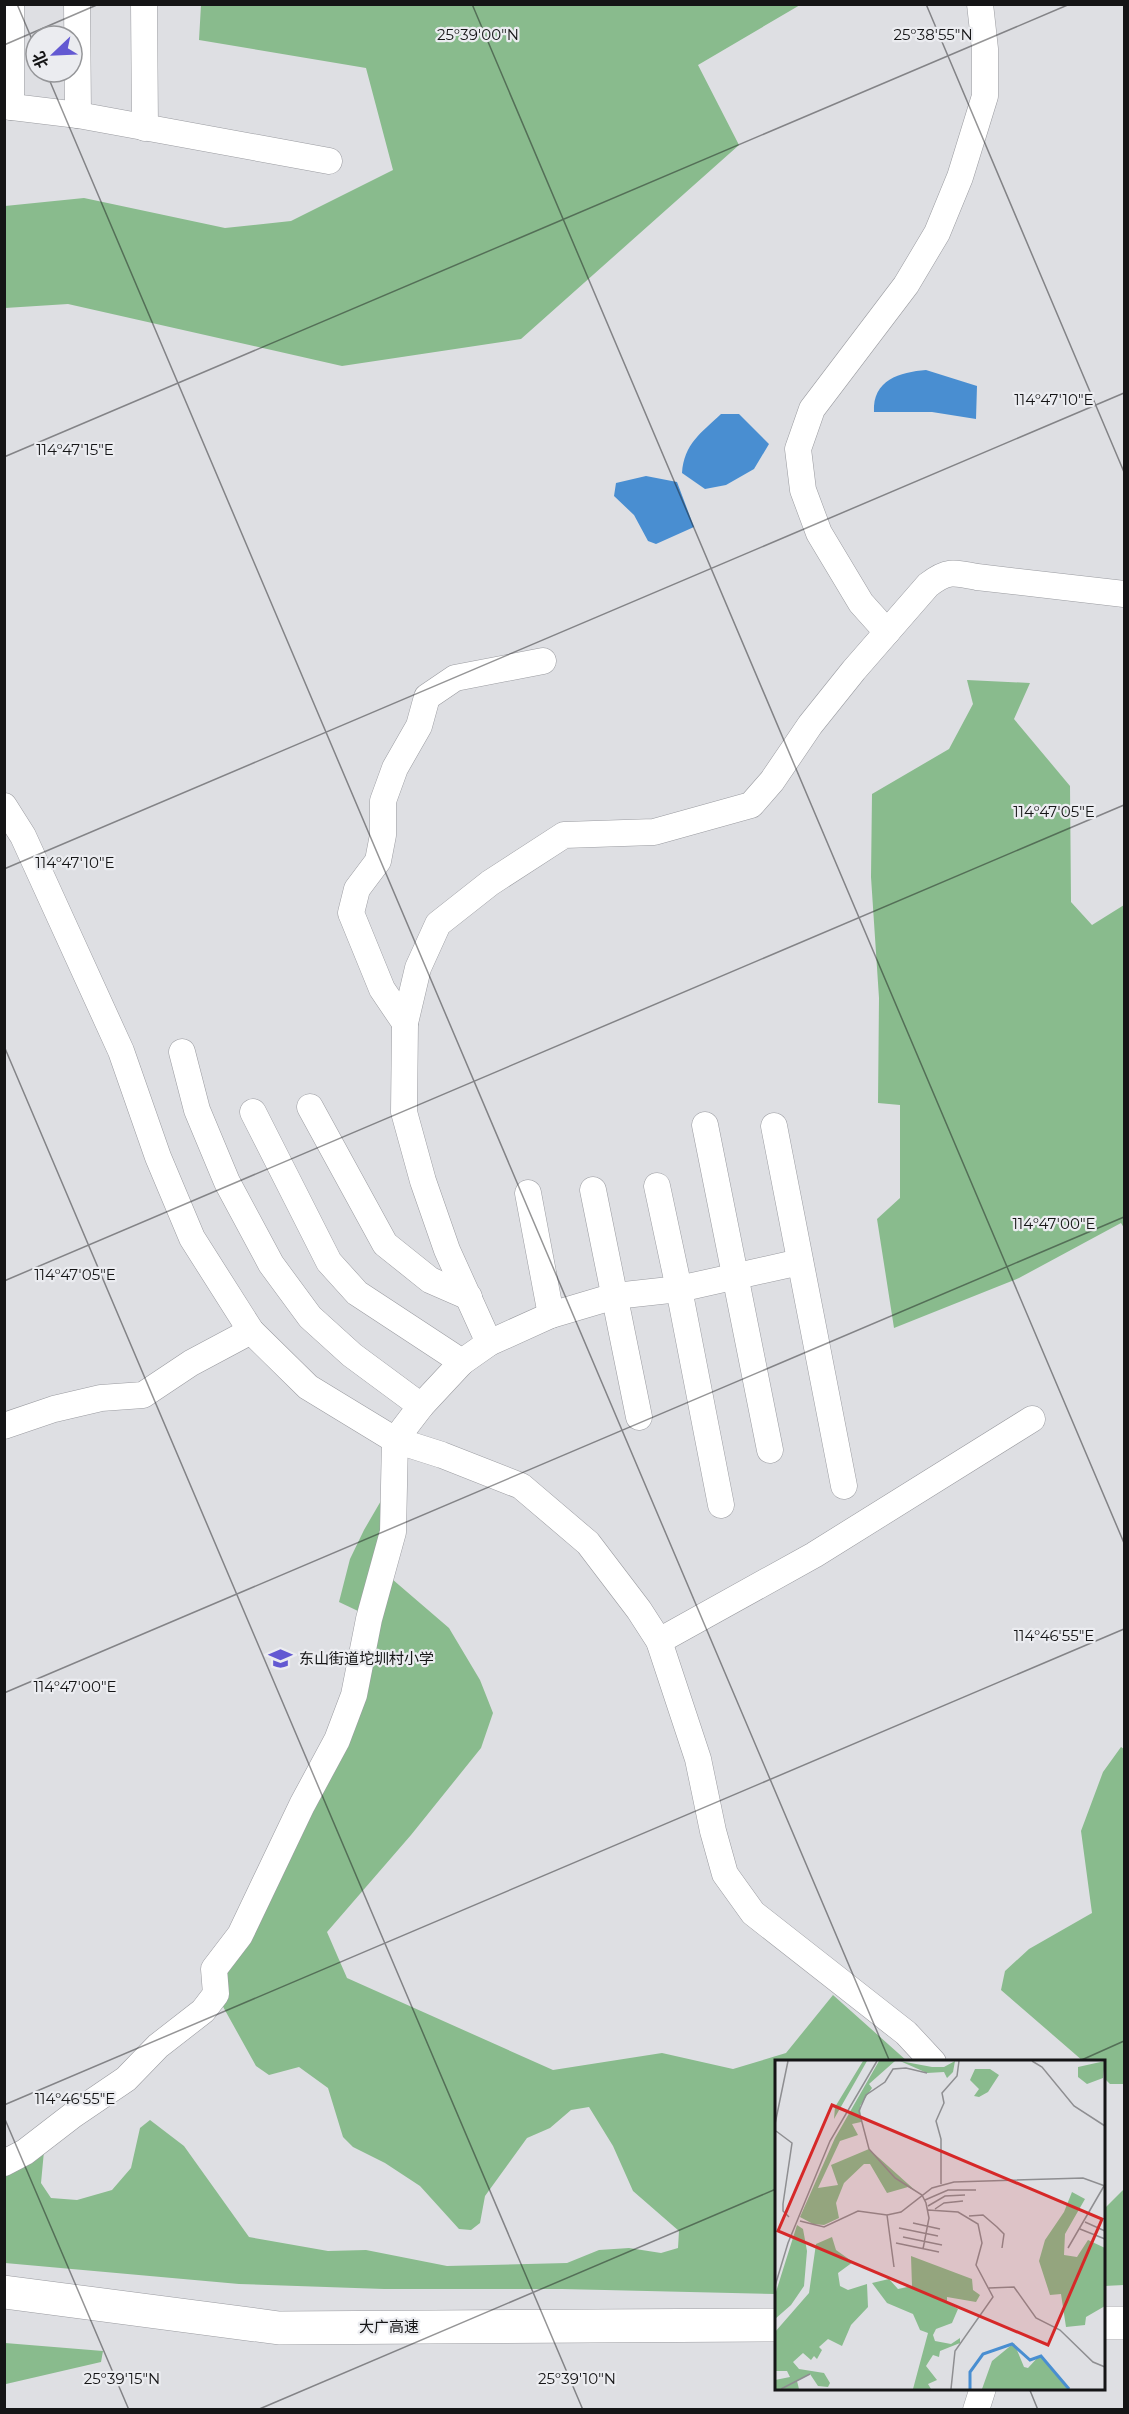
<svg xmlns="http://www.w3.org/2000/svg" width="1129" height="2414" viewBox="0 0 1129 2414" font-family="Montserrat,'Noto Sans SC',sans-serif">
	<style>
		.green { fill: #89bb8d }
		.water { fill: #498ed1 }
		.lines { fill: none; stroke-linecap: round; stroke-linejoin: round }
		.minor-casing { stroke: #9a9ba0; stroke-width: 27 }
		.highway-casing { stroke: #9a9ba0; stroke-width: 34 }
		.minor { stroke: #fff; stroke-width: 26 }
		.highway { stroke: #fff; stroke-width: 33 }
		.ticks { fill: none; stroke: #151516; stroke-width: 1.5; stroke-opacity: 0.45 }
		.labels { text-anchor: middle; stroke-width: 4.5; stroke-linejoin: round; paint-order: stroke }
		.poi-label { font-size: 15px; fill: #151516; stroke: #ebecf0; text-anchor: start }
		.street-label { font-size: 15px; fill: #151516; stroke: #ebecf0 }
		.inset-river { fill: none; stroke: #498ed1; stroke-width: 3 }
		.inset-road { fill: none; stroke: #8e8e91; stroke-width: 1.5 }
		.view { fill: #d62828; fill-opacity: 0.15; stroke: #d62828; stroke-width: 3 }
		.inset-edge { fill: none; stroke: #151516; stroke-width: 3 }
		.ticks-label { font-size: 15px; text-anchor: middle; fill: #151516; stroke: #ebecf0; stroke-width: 4.5; stroke-linejoin: round; paint-order: stroke }
	</style>
	<rect width="100%" height="100%" fill="#dedfe3"/>
	<g class="green">
		<polygon points="201,5 201,4 800,5 698,65 739,145 521,339 342,366 68,304 5,308 5,206 84,198 225,228 291,221 393,170 366,68 199,40"/>
		<polygon points="967,680 1030,683 1014,719 1070,786 1071,902 1092,925 1124,905 1124,1228 1121,1223 1019,1278 894,1328 877,1219 900,1198 900,1105 878,1103 879,998 871,877 872,794 949,749 973,704"/>
		<polygon points="389,1487 392,1579 449,1628 480,1680 493,1713 481,1748 411,1835 327,1932 347,1978 553,2070 662,2053 733,2069 786,2053 833,1995 907,2061 776,2062 776,2294 562,2289 384,2289 239,2284 5,2263 5,2163 44,2151 41,2183 51,2198 77,2200 112,2190 131,2168 140,2128 150,2120 184,2146 249,2237 328,2251 366,2250 447,2266 567,2263 599,2250 629,2248 661,2253 678,2248 679,2231 633,2191 613,2146 589,2107 571,2110 550,2128 527,2138 485,2196 480,2223 471,2230 459,2229 420,2186 385,2163 353,2147 343,2137 328,2088 299,2067 269,2075 256,2066 216,1994 337,1740 358,1611 339,1602 350,1559 364,1530"/>
		<polygon points="1121,1747 1124,1749 1124,2084 1110,2084 1104,2078 1104,2062 1083,2061 1001,1990 1005,1971 1029,1949 1092,1913 1081,1831 1103,1772"/>
		<polygon points="1124,2189 1124,2285 1104,2286 1104,2209"/>
		<polygon points="5,2343 103,2351 101,2362 6,2384"/>
	</g>
	<g class="water">
		<path d="M926,370L977,386L976,419L932,412H874C872,380 900,372 926,370Z"/>
		<path d="M721,414H739L769,444L754,469L726,485L705,489L682,473C684,444 701,433 721,414Z"/>
		<polygon points="646,476 677,482 694,527 656,544 648,541 634,515 614,496 616,483"/>
	</g>
	<g class="lines">
		<defs>
			<g id="minor">
				<polyline points="77,4 78,115"/>
				<polyline points="144,4 145,128"/>
				<polyline points="4,106 78,115 329,161"/>
				<polyline points="11,107 11,4"/>
				<polyline points="887,632 861,603 819,533 803,490 798,449 812,409 906,285 937,233 960,177 985,96 985,49 980,4"/>
				<polyline points="4,806 23,836 121,1051 158,1157 192,1238 251,1331 308,1387 395,1440 442,1455 521,1486 588,1543 639,1610 659,1641 698,1759 713,1831 725,1874 753,1913 906,2033 933,2062"/>
				<polyline points="405,1023 382,989 351,913 357,889 378,861 383,835 383,801 395,768 419,726 427,697 455,678 543,661"/>
				<polyline points="182,1052 197,1110 227,1182 271,1264 310,1317 352,1355 421,1406"/>
				<polyline points="310,1107 385,1244 430,1280 469,1297"/>
				<polyline points="253,1112 329,1262 357,1293 462,1362"/>
				<polyline points="705,1125 770,1450"/>
				<polyline points="774,1126 844,1486"/>
				<polyline points="657,1186 679,1289 721,1505"/>
				<polyline points="593,1190 639,1417"/>
				<polyline points="528,1193 551,1315"/>
				<path d="M489,1343L447,1250L423,1181L404,1112L405,1023L418,968L438,924L490,883L564,835L654,832L751,805L772,781L810,725L854,670L928,585C947,570 954,572 977,577L1124,594"/>
				<polyline points="4,1426 54,1409 101,1398 143,1395 191,1363 251,1331"/>
				<polyline points="659,1641 814,1555 1032,1419"/>
				<polyline points="4,2163 25,2152 73,2115 126,2079 158,2046 203,2011 216,1994 214,1969 240,1935 302,1805 337,1740 354,1695 369,1619 393,1532 395,1440 421,1406 462,1362 489,1343 551,1315 615,1296 679,1289 800,1262"/>
				<polyline points="976,2410 983,2388"/>
			</g>
			<g id="highway">
				<polyline points="4,2292 279,2328 776,2325"/>
				<polyline points="1104,2323 1124,2323"/>
			</g>
		</defs>
		<use href="#minor" class="minor-casing"/>
		<use href="#highway" class="highway-casing"/>
		<use href="#minor" class="minor"/>
		<use href="#highway" class="highway"/>
	</g>
	<path class="ticks" d="M17,4L36,49M472,4L1124,1543M926,4L1124,472M4,45L99,4M46,72L890,2062M4,457L1070,4M4,869L1124,393M4,1046L583,2410M4,1281L1124,805M4,1693L1124,1217M1077,2062L1124,2041M4,2105L1124,1629M4,2117L129,2410M1029,2388L1038,2410M257,2410L776,2189"/>
	<defs>
		<symbol id="school-bare" viewBox="-9 -9 18 18"><path d="M0-5L7-2L0 1L-7-2ZM-4 1L0 2.5L4 1V4Q0 6-4 4Z" fill="#6359d2" stroke="#ebecf0" stroke-width="2.5" paint-order="stroke"/></symbol>
	</defs>
	<g fill-rule="evenodd">
		<use href="#school-bare" x="264" y="1642" width="33" height="33"/>
	</g>
	<g class="labels">
		<g class="poi-label">
			<text x="299" y="1664">东山街道坨圳村小学</text>
		</g>
		<g class="street-label">
			<text x="389" y="2332">大广高速</text>
		</g>
	</g>
	<g transform="translate(775 2060)">
		<rect width="330" height="330" fill="#dedfe3"/>
		<path d="M88,1H92L59,59L60,47ZM104,1H120L94,24L97,28L85,46L86,62L77,64L83,75L65,81L43,128L63,125L56,105L94,89L142,132L133,127L112,133L95,104H89L69,123L61,143L64,158L49,165L38,164L25,157L60,78ZM125,1L157,7H169L180,1L178,12L172,18L169,12L152,13ZM330,1L328,18L312,24L303,17V7ZM200,9H215L224,15L213,32L204,37L199,36L204,29L195,20ZM297,132L310,139L290,174L289,195L302,197L313,180L330,188V246L311,257L310,265L291,267L286,234L275,235L264,201L270,180L289,152ZM22,165L28,169L32,191L29,226L16,245L0,259V235ZM57,177L61,190L78,202L63,213L65,226L73,230L92,224L93,247L76,265L67,286L53,279L44,287L47,290L42,299L39,296L36,300L28,293L18,302L24,309L49,313L55,323L53,327L43,326L35,314L22,321L24,329H0V320L15,317L12,311H0V272L34,233L41,184ZM136,196L197,219L198,230L205,235L201,242L172,237V243L183,249L177,263L161,269L158,275L160,281L176,284L185,278V283L165,291L164,297L158,295L151,306L162,320L153,324L156,329H138L153,273L145,270L138,254L112,243L97,223L114,219L123,229L137,226ZM239,283L249,307L253,308L265,295L295,329H207L217,301Z" fill="#89bb8d"/>
		<path class="inset-river" d="M195,329V312L208,294L237,284L255,300L266,296L294,329"/>
		<path class="inset-road" d="M257,1L267,7L299,46L330,66M0,64L13,1M1,71L17,83L8,144V151L14,157M166,124V79L161,61L169,43L167,33L182,16L184,1M150,140L173,130H201M153,146L170,136L190,135M160,149L169,143L188,141M153,150L183,152L203,164L207,183L201,205L218,237L180,291L176,329M112,155L119,207M194,156L208,155L222,167L229,174L227,188M25,161L49,167L83,151L112,155L126,152L157,128L179,122L308,118L330,126M310,162L330,171M138,163L165,169M124,168L163,176M305,169L330,179M128,177L167,185M121,183L164,192M293,188L329,126M148,189L154,158L151,143L147,135L120,118L94,89L84,51L91,35L110,22L118,9L131,8L152,13M0,226L13,183L55,81L102,1M214,228L239,227L261,258L285,270L318,302L330,307M6,329L35,314"/>
		<path class="view" d="M57,45L327,159L273,285L3,171Z"/>
		<rect width="330" height="330" class="inset-edge"/>
	</g>
	<g class="ticks-label">
		<text x="478" y="40">25°39'00"N</text>
		<text x="933" y="40">25°38'55"N</text>
		<text x="1054" y="405">114°47'10"E</text>
		<text x="75" y="455">114°47'15"E</text>
		<text x="1054" y="817">114°47'05"E</text>
		<text x="75" y="868">114°47'10"E</text>
		<text x="1054" y="1229">114°47'00"E</text>
		<text x="75" y="1280">114°47'05"E</text>
		<text x="1054" y="1641">114°46'55"E</text>
		<text x="75" y="1692">114°47'00"E</text>
		<text x="75" y="2104">114°46'55"E</text>
		<text x="122" y="2384">25°39'15"N</text>
		<text x="577" y="2384">25°39'10"N</text>
	</g>
	<rect width="1129" height="2414" fill="none" stroke="#151516" stroke-width="12"/>
	<g transform="translate(54 54) rotate(247)"><circle r="28" fill="#ebecf0" stroke="#959699" stroke-width="1.5"/>
	<path d="M0-4.5L10 22L0 15L-10 22Z" fill="#6359d2"/>
	<text y="-9" font-size="16" font-weight="bold" text-anchor="middle" fill="#151516">北</text>
	</g>
</svg>
